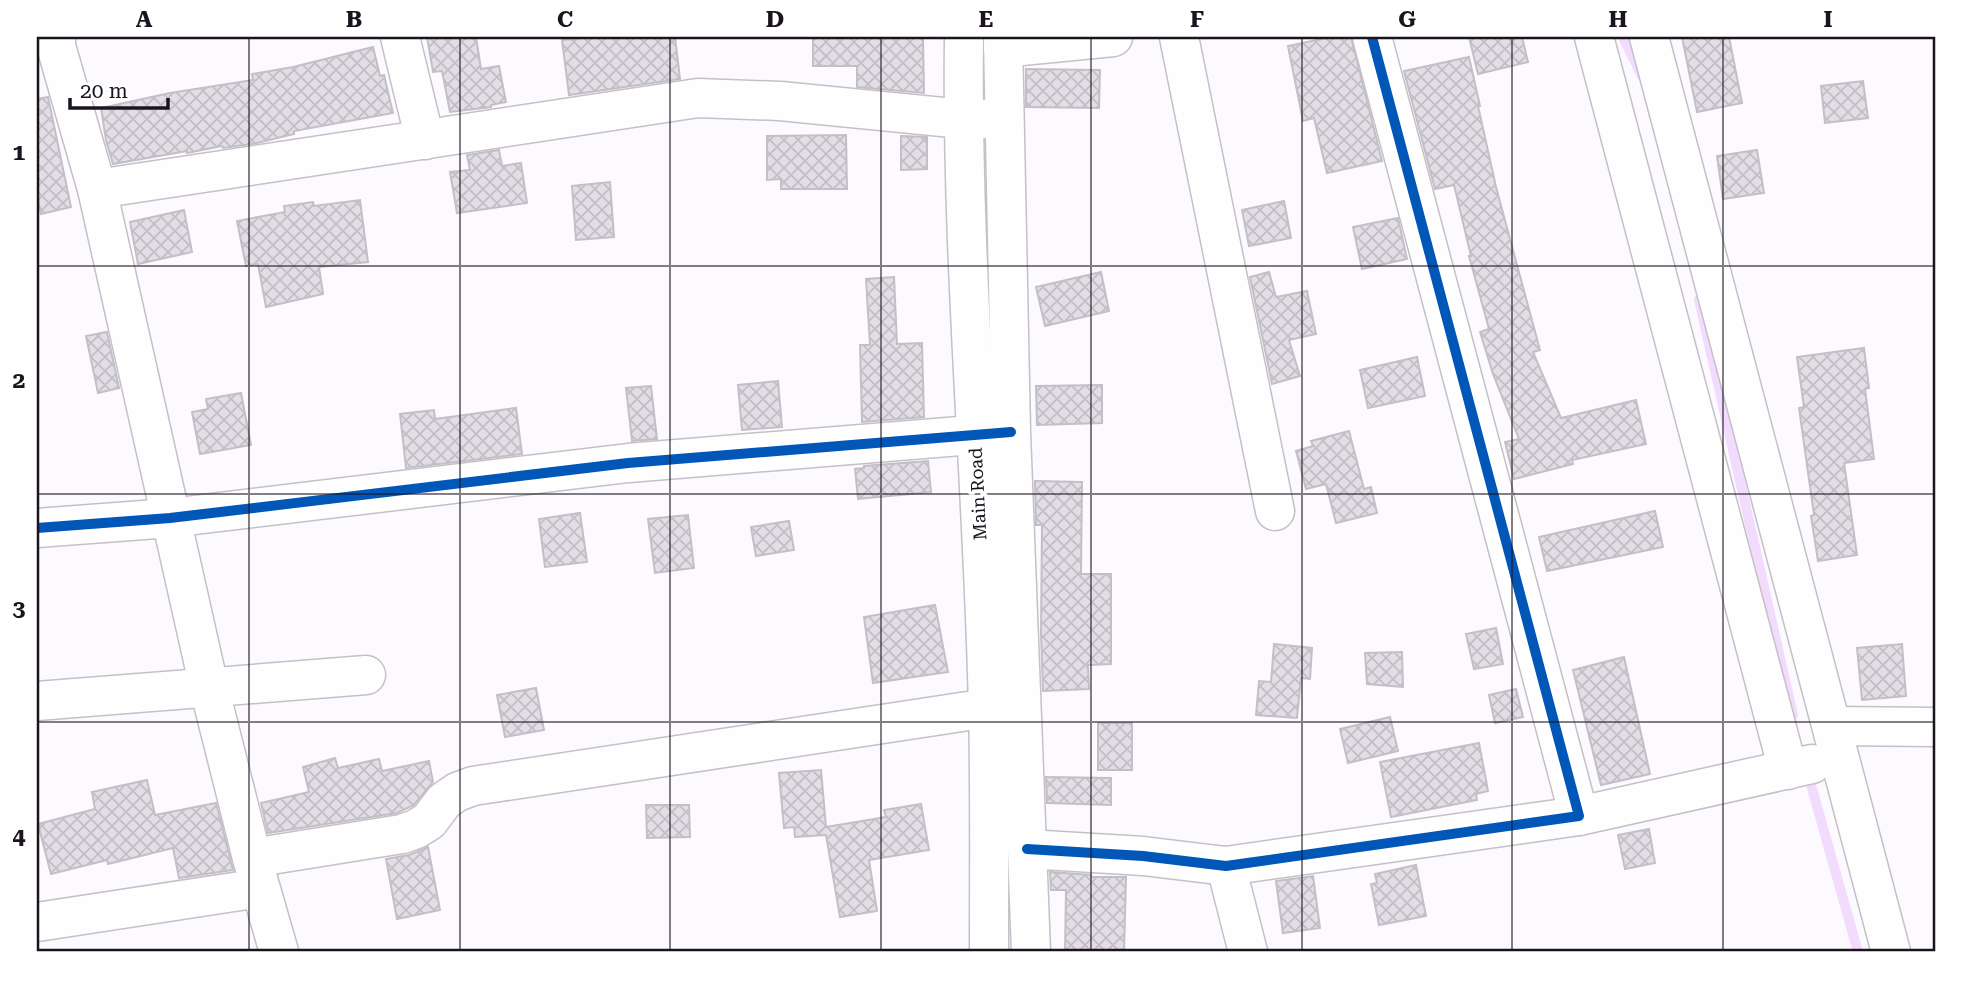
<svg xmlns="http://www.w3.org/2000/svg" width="1972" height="989" viewBox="0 0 1972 989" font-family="'Roboto Serif',serif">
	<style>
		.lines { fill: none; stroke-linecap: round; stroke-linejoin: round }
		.stream { stroke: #f2dbfc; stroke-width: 10 }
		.building { fill: url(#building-cross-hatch); stroke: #c3bfc6; stroke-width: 2 }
		.minor-casing { stroke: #c5c0c8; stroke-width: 41 }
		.major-casing { stroke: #c5c0c8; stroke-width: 41 }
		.minor { stroke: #fffeff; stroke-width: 38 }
		.major { stroke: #fffeff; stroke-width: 38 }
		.cycleway-casing { stroke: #fff; stroke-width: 15 }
		.cycleway { stroke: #0057b8; stroke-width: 10 }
		.grid { fill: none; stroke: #1b141e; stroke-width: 2; stroke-opacity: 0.55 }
		.labels { text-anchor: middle; stroke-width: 7; stroke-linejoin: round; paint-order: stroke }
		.street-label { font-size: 18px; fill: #1b141e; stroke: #fff }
		.neatline { fill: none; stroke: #1b141e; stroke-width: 2.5 }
		.grid-label { font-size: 23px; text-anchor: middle; font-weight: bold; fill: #1b141e }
	</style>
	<defs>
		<pattern id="building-cross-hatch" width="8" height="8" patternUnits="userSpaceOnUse" patternTransform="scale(1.75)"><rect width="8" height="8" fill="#e3dee5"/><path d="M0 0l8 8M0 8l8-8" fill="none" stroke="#c2bec4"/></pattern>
	</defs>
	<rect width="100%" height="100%" fill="#fcfafe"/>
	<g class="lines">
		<g class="stream">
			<polyline points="1623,37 1642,76"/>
			<polyline points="1699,300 1793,715"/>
			<polyline points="1808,774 1858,952"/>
		</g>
	</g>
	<g class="building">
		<polygon points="427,37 476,37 481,69 499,66 506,102 491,105 491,107 450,112 442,71 433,72"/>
		<polygon points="591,37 675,37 680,79 569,95 562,40"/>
		<polygon points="813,37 923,37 924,93 857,87 857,66 813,66"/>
		<polygon points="1331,37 1351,37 1382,161 1327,173 1314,118 1303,121 1288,46"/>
		<polygon points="1469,37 1522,37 1528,62 1478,74"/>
		<polygon points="1682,37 1729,37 1742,103 1697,112"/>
		<polygon points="373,47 380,76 384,75 393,113 294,131 294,134 257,143 223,148 222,146 187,153 187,151 113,164 106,140 101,108 170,93 253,80 252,74 293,67"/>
		<polygon points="1469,57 1480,106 1478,106 1496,187 1540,350 1533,352 1561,418 1636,400 1646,444 1572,460 1573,464 1514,479 1505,442 1519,439 1493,374 1480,332 1489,329 1469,256 1471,256 1454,185 1435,189 1404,71"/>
		<polygon points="1026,69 1100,70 1099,108 1026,107"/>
		<polygon points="1863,81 1868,118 1825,123 1821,86"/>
		<polygon points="48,97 71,207 41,214 37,196 37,99"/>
		<polygon points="846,135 847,189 781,189 781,179 767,180 767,136"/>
		<polygon points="901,136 927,137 927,169 901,170"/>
		<polygon points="499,150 502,166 521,163 527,203 457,213 450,172 470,170 467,155"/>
		<polygon points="1757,150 1764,193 1723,199 1717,156"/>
		<polygon points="610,182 614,237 576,240 572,186"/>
		<polygon points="360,200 368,262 319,267 323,294 266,307 258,264 246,266 237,221 285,212 284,206 313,202 314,206"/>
		<polygon points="1284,201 1291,238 1249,246 1242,210"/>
		<polygon points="184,210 192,252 138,264 130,222"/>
		<polygon points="1398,218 1407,259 1362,269 1353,227"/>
		<polygon points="1101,272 1109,311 1045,326 1036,287"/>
		<polygon points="1269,272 1276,297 1307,291 1316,334 1289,340 1300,376 1272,384 1250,277"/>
		<polygon points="894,277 897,344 922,343 924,417 862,422 860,345 870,345 866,279"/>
		<polygon points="107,332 119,388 98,393 86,336"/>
		<polygon points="1864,348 1869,388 1865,389 1874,459 1844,463 1857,555 1818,561 1811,516 1814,515 1799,408 1804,407 1797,357"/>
		<polygon points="1417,357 1425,396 1368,408 1360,370"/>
		<polygon points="778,381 782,427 742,430 738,385"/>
		<polygon points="1102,385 1102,423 1037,425 1036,386"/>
		<polygon points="651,386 657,439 632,441 626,388"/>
		<polygon points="241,393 251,445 200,454 192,412 208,409 206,399"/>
		<polygon points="516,408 522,454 406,468 400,414 434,410 435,419"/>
		<polygon points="1349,431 1364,489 1371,487 1377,513 1336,523 1326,484 1306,489 1296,451 1313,446 1311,441"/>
		<polygon points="928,461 931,492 858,499 855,469 864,468 864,466"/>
		<polygon points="1035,481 1082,482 1081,574 1111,574 1111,664 1088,665 1089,689 1043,691 1041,634 1042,525 1036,525"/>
		<polygon points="1655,511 1663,547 1547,571 1539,537"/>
		<polygon points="580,513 587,562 545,567 539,519"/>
		<polygon points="688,515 694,568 655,573 648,519"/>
		<polygon points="789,521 794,550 756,556 751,527"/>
		<polygon points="935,605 948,672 873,683 864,617"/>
		<polygon points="1496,628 1503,664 1474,669 1466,634"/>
		<polygon points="1274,644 1312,648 1310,679 1301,678 1297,718 1256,715 1259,681 1271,682"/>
		<polygon points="1902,644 1906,696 1862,700 1857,648"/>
		<polygon points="1402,652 1403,687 1367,684 1365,653"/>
		<polygon points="1624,657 1650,774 1601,785 1573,670"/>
		<polygon points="536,688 544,730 505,737 497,695"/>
		<polygon points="1516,689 1523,717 1495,723 1489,695"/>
		<polygon points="1390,717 1398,751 1348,763 1340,729"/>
		<rect x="1098" y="723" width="34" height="47"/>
		<polygon points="1479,743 1488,791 1476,794 1477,800 1391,817 1380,762"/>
		<polygon points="335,758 338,768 379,759 382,771 429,761 433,782 414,805 397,813 268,833 261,803 309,792 303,767"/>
		<polygon points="821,770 826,827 886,817 884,810 921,804 929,850 869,860 877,911 840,917 826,835 795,837 794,827 784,828 779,773"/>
		<polygon points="1046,777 1111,778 1111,805 1047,803"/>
		<polygon points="147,780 155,815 216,803 233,870 179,878 173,848 108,864 107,860 51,874 38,824 95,809 92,792"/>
		<polygon points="646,805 689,805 690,837 647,838"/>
		<polygon points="1649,829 1655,863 1625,869 1618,835"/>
		<polygon points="428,847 440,910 397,919 386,859 409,855"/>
		<polygon points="1416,865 1426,916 1379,925 1371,884 1377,883 1375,874"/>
		<polygon points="1050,872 1091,875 1091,877 1126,877 1124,952 1065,952 1066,890 1051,890"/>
		<polygon points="1313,876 1320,928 1283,933 1276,881"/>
	</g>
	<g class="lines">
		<defs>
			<g id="minor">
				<polyline points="56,37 56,46 97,189 209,687 252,858 279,952"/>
				<polyline points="400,37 425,140"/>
				<polyline points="1179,37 1275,511"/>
				<polyline points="1594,37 1788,770"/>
				<polyline points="1649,37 1891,952"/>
				<polyline points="1003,48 1113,37"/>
				<polyline points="97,189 698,98 780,101 963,119 1003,119"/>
				<polyline points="37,528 170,518 628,463 1009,432"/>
				<polyline points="37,701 366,675"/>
				<polyline points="1832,726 1935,727"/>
				<polyline points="1579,816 1812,764"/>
				<polyline points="1027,849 1143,856 1226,866 1579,816 1372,37"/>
				<polyline points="252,858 402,834 416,829 429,821 444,801 457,792 473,786 988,708"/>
				<polyline points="1226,866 1248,952"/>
				<polyline points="37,922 260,888"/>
			</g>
			<g id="major">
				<path d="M964,37C961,261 983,485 988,709C990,790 989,871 989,952"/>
				<polyline points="1003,37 1011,432 1031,952"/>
			</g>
		</defs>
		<use href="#minor" class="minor-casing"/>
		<use href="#major" class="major-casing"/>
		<use href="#minor" class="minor"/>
		<use href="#major" class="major"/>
		<defs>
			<g id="cycleway">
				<polyline points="37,528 170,518 628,463 1011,432"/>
				<polyline points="1027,849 1143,856 1226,866 1579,816 1372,37"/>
			</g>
		</defs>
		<use href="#cycleway" class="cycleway-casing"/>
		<use href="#cycleway" class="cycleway"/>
	</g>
	<path class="grid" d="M249,37V952M460,37V952M670,37V952M881,37V952M1091,37V952M1302,37V952M1512,37V952M1723,37V952M37,266H1935M37,494H1935M37,722H1935"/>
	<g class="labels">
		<g class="street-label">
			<text transform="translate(978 494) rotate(-93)" y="6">Main Road</text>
		</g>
	</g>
	<rect width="1972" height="989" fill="none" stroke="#ffffff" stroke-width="77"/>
	<path d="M70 98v10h98v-10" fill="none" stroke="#1b141e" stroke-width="3.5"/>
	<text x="80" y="98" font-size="21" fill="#1b141e" stroke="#ffffff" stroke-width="5" paint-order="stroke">20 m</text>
	<rect x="38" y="38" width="1896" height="912" class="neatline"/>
	<g class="grid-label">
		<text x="144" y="27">A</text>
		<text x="354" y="27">B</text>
		<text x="565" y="27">C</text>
		<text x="775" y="27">D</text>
		<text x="986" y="27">E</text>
		<text x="1197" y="27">F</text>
		<text x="1407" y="27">G</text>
		<text x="1618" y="27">H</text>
		<text x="1828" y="27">I</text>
		<text x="19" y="160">1</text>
		<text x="19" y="388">2</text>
		<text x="19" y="616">3</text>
		<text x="19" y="844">4</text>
	</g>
</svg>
